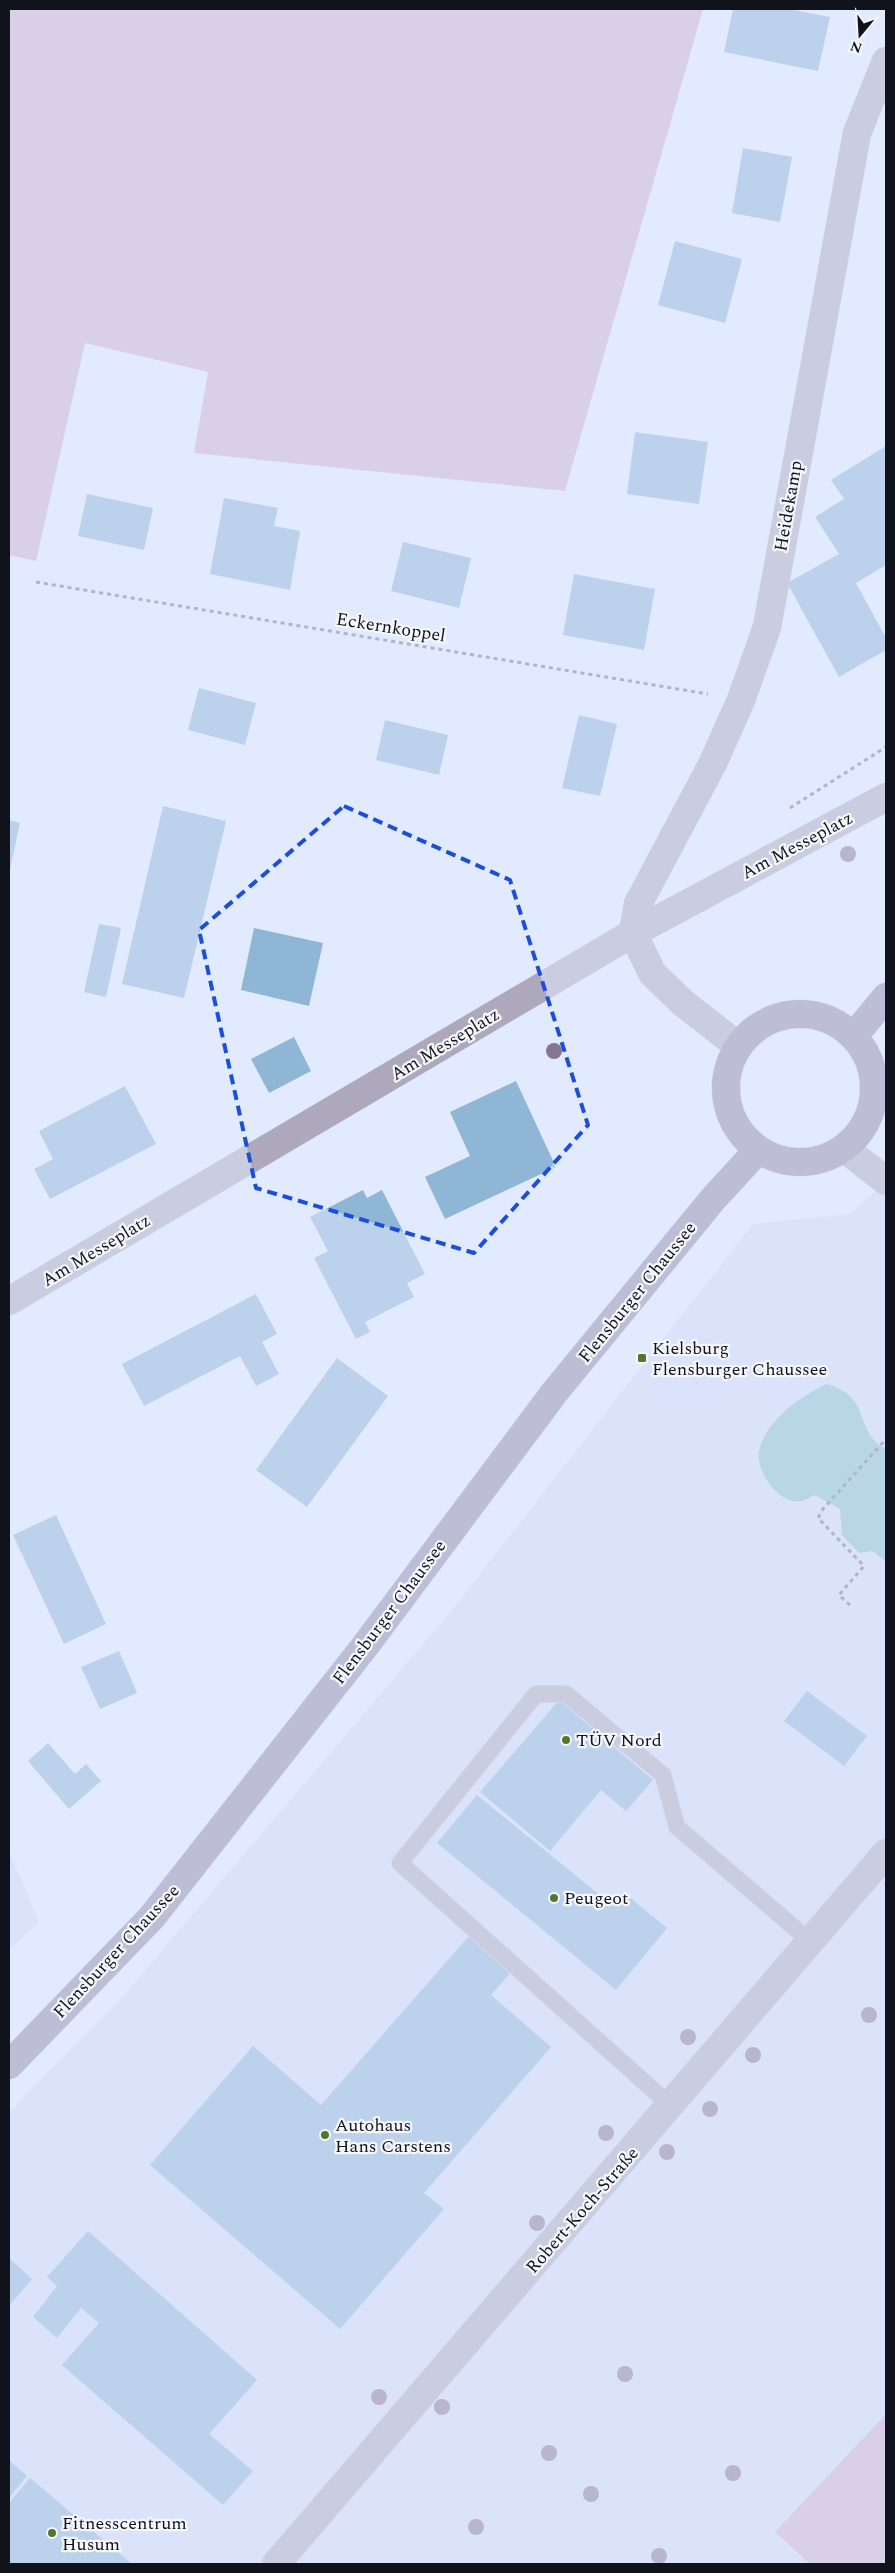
<svg xmlns="http://www.w3.org/2000/svg" width="895" height="2573" viewBox="0 0 895 2573" font-family="Spectral,serif">
	<style>
		.built { fill: #d0dbf4 }
		.green { fill: #cfb0cf }
		.water { fill: #87beca }
		.building { fill: #8fb6d4 }
		.lines { fill: none; stroke-linecap: round; stroke-linejoin: round }
		.service-casing { stroke: #c0c8db; stroke-width: 18 }
		.minor-casing { stroke: #c0c8db; stroke-width: 29 }
		.secondary-casing { stroke: #c0c8db; stroke-width: 29 }
		.path { stroke: #727887; stroke-width: 3; stroke-dasharray: 4 4; stroke-linecap: butt }
		.service { stroke: #ada8bb; stroke-width: 16 }
		.minor { stroke: #ada8bb; stroke-width: 28 }
		.secondary { stroke: #9088a4; stroke-width: 28 }
		.tree { fill: #877596 }
		.marked { fill: none; stroke: #1d4ed8; stroke-width: 4; stroke-dasharray: 10 6; stroke-linejoin: round }
		.poi-dot { fill: #57752b; stroke: #f5f7fc; stroke-width: 2 }
		.labels { text-anchor: middle; stroke-width: 4.5; stroke-linejoin: round; paint-order: stroke }
		.street-label { font-size: 18px; fill: #10131c; stroke: #f5f7fc }
		.poi-label { font-size: 18px; fill: #10131c; stroke: #f5f7fc; text-anchor: start }
	</style>
	<rect width="100%" height="100%" fill="#e1eaff"/>
	<g class="built">
		<polygon points="886,1181 886,2564 9,2564 9,2112 125,1994 448,1615 753,1224 850,1214"/>
		<polygon points="9,1851 39,1922 9,1950"/>
	</g>
	<g class="green">
		<polygon points="9,9 703,9 565,491 194,453 208,372 85,343 36,561 9,555"/>
		<polygon points="886,2414 886,2564 810,2564 775,2532"/>
	</g>
	<path class="water" d="M826,1384C835,1386 844,1390 851,1397C865,1412 864,1441 886,1448V1561L872,1551L859,1553L842,1535L840,1509L815,1495C811,1497 806,1500 801,1501C779,1505 755,1471 759,1451C766,1420 800,1397 826,1384Z"/>
	<g class="building">
		<polygon points="733,9 788,9 830,17 818,71 724,52"/>
		<polygon points="743,148 792,157 780,222 732,213"/>
		<polygon points="675,241 742,259 725,323 658,305"/>
		<polygon points="635,432 708,442 699,504 627,494"/>
		<polygon points="886,446 886,565 856,583 886,638 886,650 839,677 787,583 839,554 815,517 844,499 831,480"/>
		<polygon points="87,494 153,508 144,550 78,536"/>
		<polygon points="224,498 278,508 274,526 300,531 290,590 210,574"/>
		<polygon points="403,542 471,558 459,608 391,591"/>
		<polygon points="574,574 655,589 644,650 563,635"/>
		<polygon points="199,688 256,703 245,745 188,730"/>
		<polygon points="579,715 617,724 600,796 562,788"/>
		<polygon points="385,720 448,735 439,775 376,760"/>
		<polygon points="163,806 226,821 184,998 122,984"/>
		<polygon points="9,820 20,823 10,870 9,870"/>
		<polygon points="99,924 121,928 106,997 84,992"/>
		<polygon points="254,928 323,943 309,1006 241,990"/>
		<polygon points="294,1037 311,1071 269,1093 251,1059"/>
		<polygon points="516,1081 556,1167 445,1219 425,1177 470,1156 450,1112"/>
		<polygon points="125,1086 156,1144 50,1199 34,1169 53,1159 39,1131"/>
		<polygon points="363,1190 367,1198 382,1190 425,1274 407,1283 414,1297 365,1322 370,1332 356,1339 314,1258 328,1251 310,1217"/>
		<polygon points="256,1294 277,1334 262,1342 279,1374 256,1386 240,1356 144,1406 122,1364"/>
		<polygon points="337,1358 388,1396 307,1507 256,1470"/>
		<polygon points="56,1515 106,1624 64,1644 13,1535"/>
		<polygon points="119,1651 137,1693 100,1709 81,1667"/>
		<polygon points="807,1691 867,1736 844,1766 784,1721"/>
		<polygon points="559,1700 653,1780 626,1811 601,1790 550,1851 480,1792"/>
		<polygon points="48,1743 75,1774 86,1764 101,1781 69,1809 28,1761"/>
		<polygon points="477,1795 612,1905 623,1892 667,1928 616,1990 437,1843"/>
		<polygon points="469,1936 511,1972 491,1995 551,2047 424,2193 444,2209 340,2329 150,2165 253,2046 321,2105"/>
		<polygon points="88,2231 257,2380 209,2434 253,2471 223,2505 62,2365 99,2323 81,2308 57,2338 33,2317 57,2286 47,2277"/>
		<polygon points="9,2258 32,2279 9,2306"/>
		<polygon points="9,2460 27,2476 9,2498"/>
		<polygon points="30,2478 132,2564 9,2564 9,2503"/>
	</g>
	<g class="lines">
		<defs>
			<polyline id="service" points="671,2106 400,1863 536,1694 566,1694 663,1775 677,1827 811,1942"/>
			<g id="minor">
				<polyline points="633,933 638,904 713,763 741,700 767,627 857,133 886,61"/>
				<polyline points="633,933 652,973 683,1003 737,1045"/>
				<polyline points="844,1148 886,1181"/>
				<polyline points="9,1301 633,933 886,797"/>
				<polyline points="276,2564 886,1853"/>
			</g>
			<g id="secondary">
				<circle cx="800" cy="1088" r="74"/>
				<polyline points="854,1036 886,997"/>
				<polyline points="9,2065 152,1917 365,1646 554,1393 713,1199 758,1150"/>
			</g>
		</defs>
		<use href="#service" class="service-casing"/>
		<use href="#minor" class="minor-casing"/>
		<use href="#secondary" class="secondary-casing"/>
		<g class="path">
			<polyline points="36,582 708,694"/>
			<polyline points="790,808 886,747"/>
			<polyline points="850,1605 839,1595 864,1566 818,1518 823,1509 886,1439"/>
		</g>
		<use href="#service" class="service"/>
		<use href="#minor" class="minor"/>
		<use href="#secondary" class="secondary"/>
	</g>
	<g class="tree">
		<circle cx="848" cy="854" r="8"/>
		<circle cx="554" cy="1051" r="8"/>
		<circle cx="869" cy="2015" r="8"/>
		<circle cx="688" cy="2037" r="8"/>
		<circle cx="753" cy="2055" r="8"/>
		<circle cx="710" cy="2109" r="8"/>
		<circle cx="606" cy="2133" r="8"/>
		<circle cx="667" cy="2152" r="8"/>
		<circle cx="537" cy="2223" r="8"/>
		<circle cx="625" cy="2374" r="8"/>
		<circle cx="379" cy="2397" r="8"/>
		<circle cx="442" cy="2407" r="8"/>
		<circle cx="549" cy="2453" r="8"/>
		<circle cx="733" cy="2473" r="8"/>
		<circle cx="591" cy="2494" r="8"/>
		<circle cx="476" cy="2527" r="8"/>
		<circle cx="659" cy="2556" r="8"/>
	</g>
	<path d="M0 0H895V2573H0ZM344,806L510,880L588,1125L474,1253L256,1188L199,930Z" fill="#e1eaff" fill-opacity=".55" fill-rule="evenodd"/>
	<path class="marked" d="M344,806L510,880L588,1125L474,1253L256,1188L199,930Z"/>
	<g class="poi-dot">
		<rect x="637" y="1353" width="10" height="10" rx="2.5"/>
		<circle cx="566" cy="1740" r="5"/>
		<circle cx="554" cy="1898" r="5"/>
		<circle cx="325" cy="2135" r="5"/>
		<circle cx="52" cy="2533" r="5"/>
	</g>
	<g class="labels">
		<g class="street-label">
			<text transform="translate(788 506) rotate(-80)" y="6">Heidekamp</text>
			<text transform="translate(391 627) rotate(9)" y="6">Eckernkoppel</text>
			<text transform="translate(797 845) rotate(-28)" y="6">Am Messeplatz</text>
			<text transform="translate(445 1044) rotate(-31)" y="6">Am Messeplatz</text>
			<text transform="translate(96 1250) rotate(-31)" y="6">Am Messeplatz</text>
			<text transform="translate(637 1292) rotate(-51)" y="6">Flensburger Chaussee</text>
			<text transform="translate(389 1612) rotate(-53)" y="6">Flensburger Chaussee</text>
			<text transform="translate(116 1951) rotate(-47)" y="6">Flensburger Chaussee</text>
			<text transform="translate(582 2210) rotate(-49)" y="6">Robert-Koch-Straße</text>
		</g>
		<g class="poi-label">
			<text x="652" y="1354">Kielsburg<tspan x="652" dy="21">Flensburger Chaussee</tspan></text>
			<text x="576" y="1746">TÜV Nord</text>
			<text x="564" y="1904">Peugeot</text>
			<text x="335" y="2131">Autohaus<tspan x="335" dy="21">Hans Carstens</tspan></text>
			<text x="62" y="2529">Fitnesscentrum<tspan x="62" dy="21">Husum</tspan></text>
		</g>
	</g>
	<rect width="895" height="2573" fill="none" stroke="#10131c" stroke-width="20"/>
	<g transform="translate(860 35) rotate(198)" stroke="#f5f7fc" stroke-width="4" paint-order="stroke">
	<path d="M0-4L9 19L0 12L-9 19Z" fill="#10131c"/>
	<text y="-8" font-size="14" font-weight="bold" text-anchor="middle" fill="#10131c">N</text>
	</g>
</svg>
